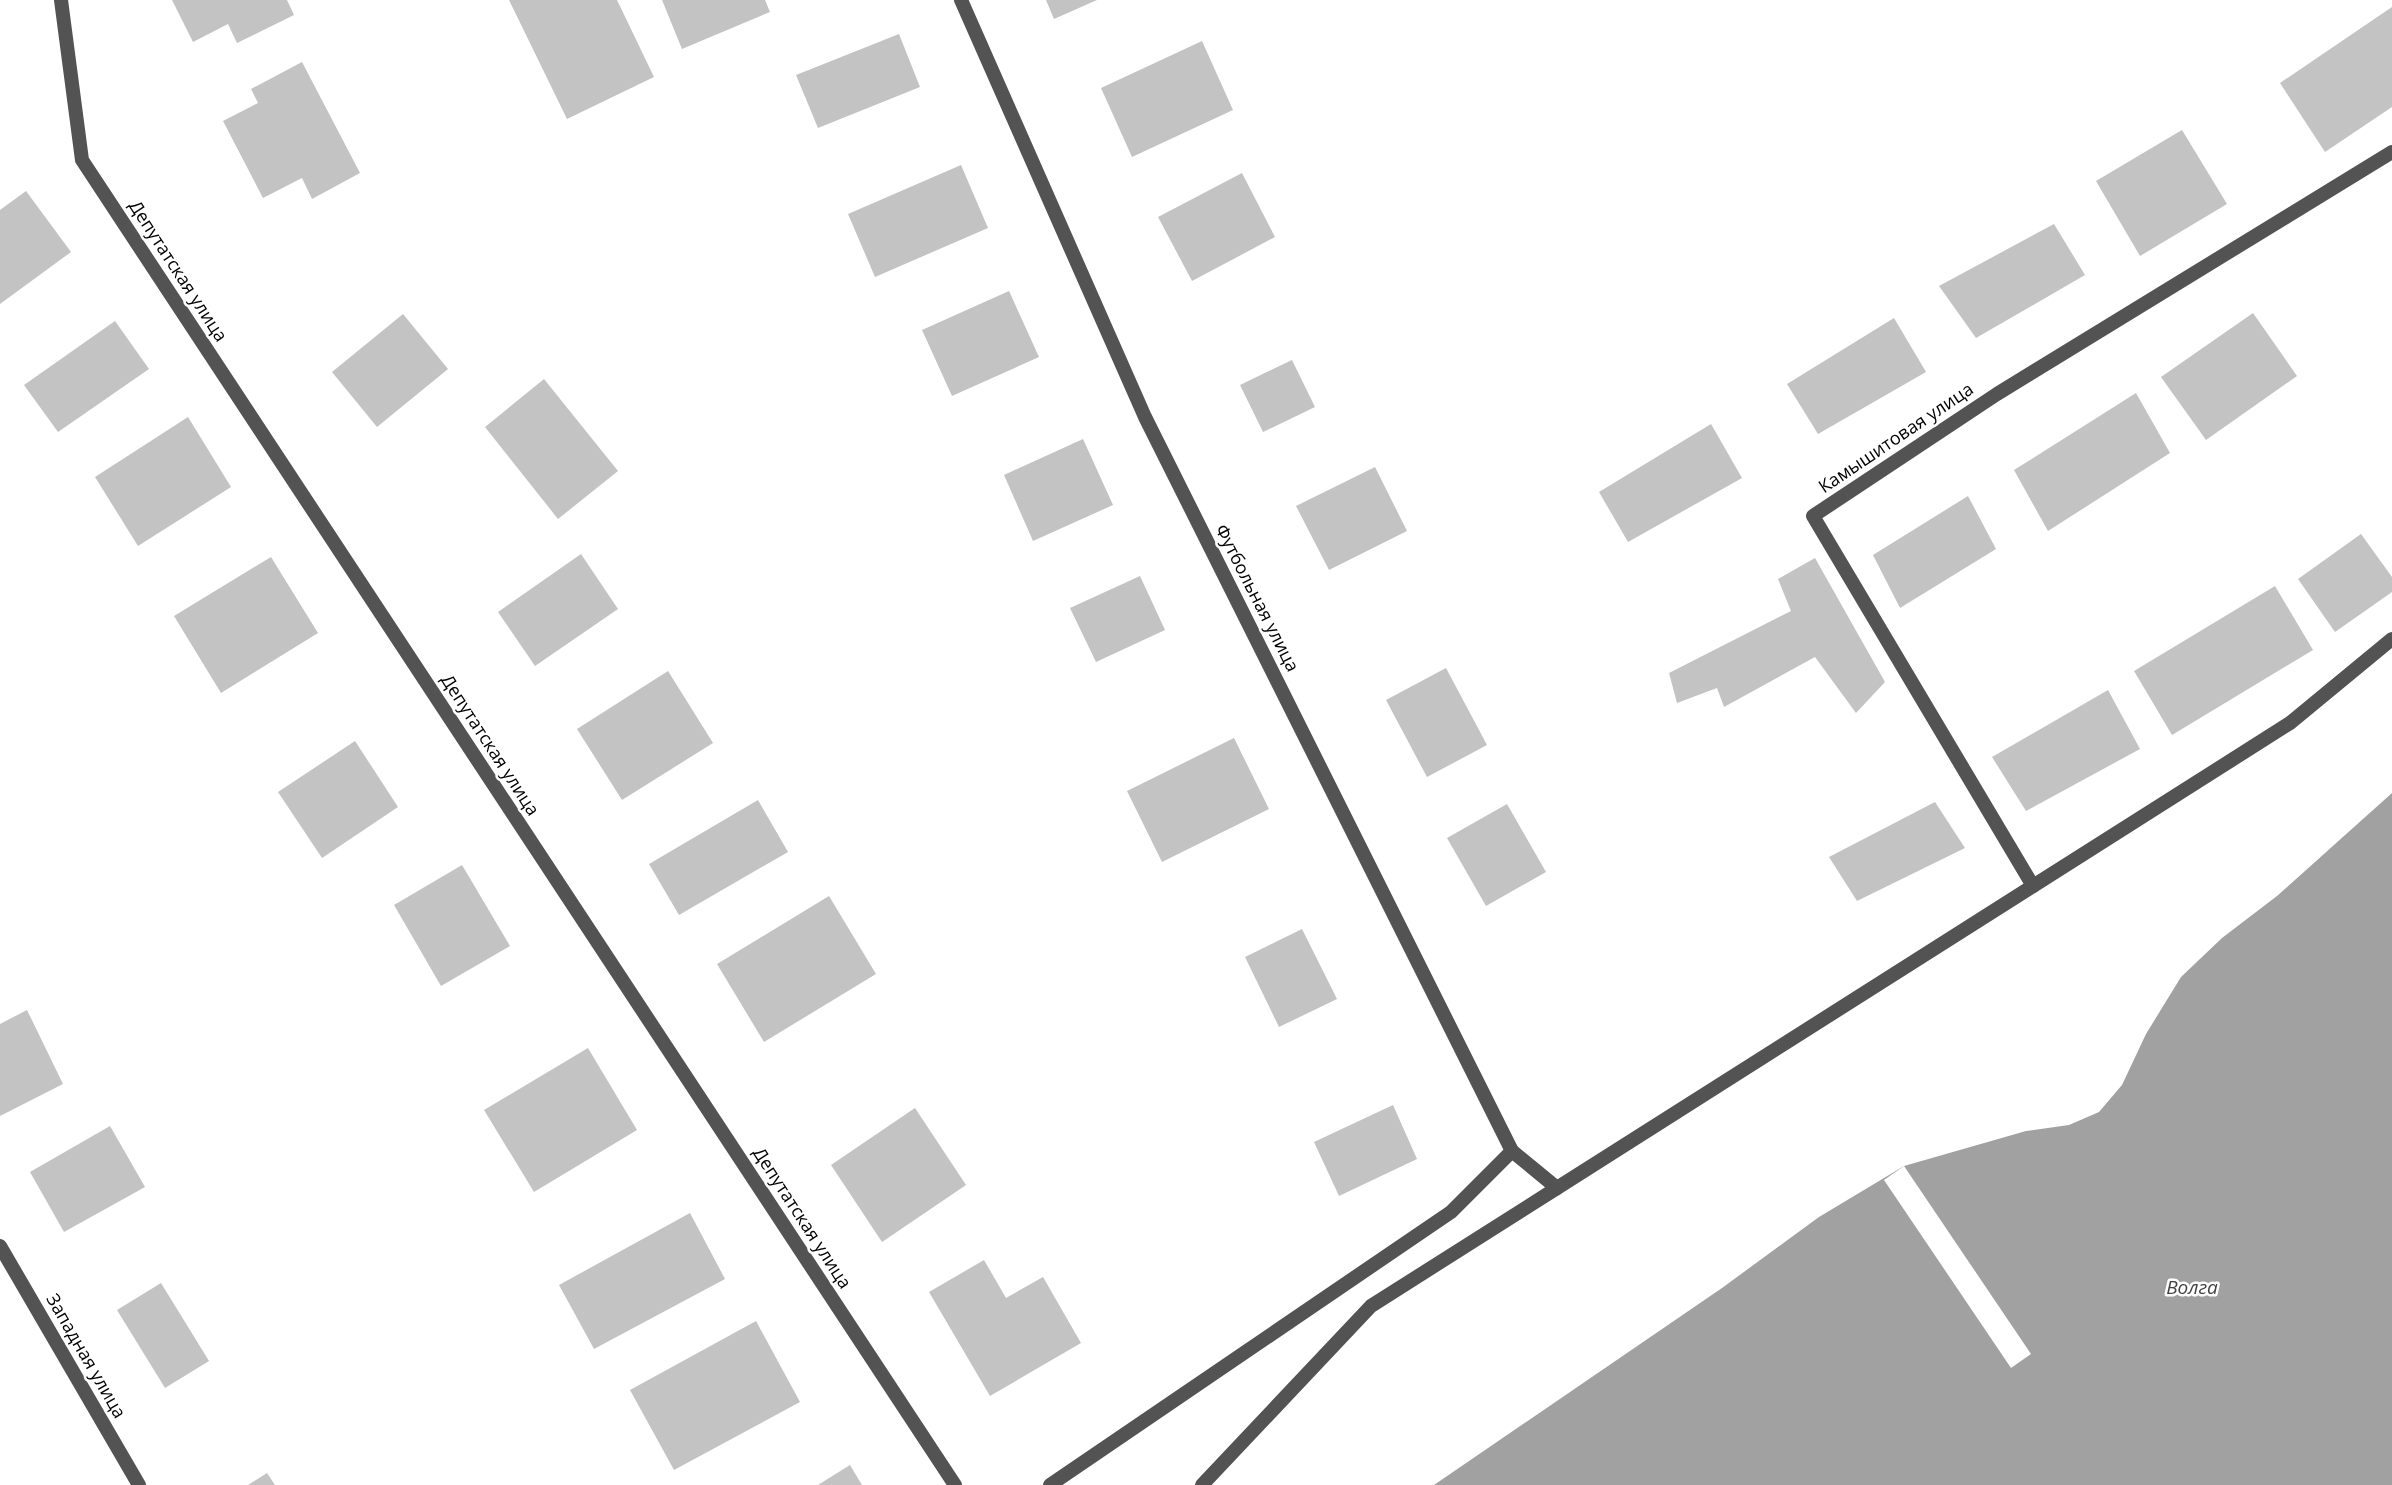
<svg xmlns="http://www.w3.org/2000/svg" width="2392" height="1485" viewBox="0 0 2392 1485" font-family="'Open Sans',sans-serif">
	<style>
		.water { fill: #a1a1a1 }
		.pier { fill: #fff }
		.building { fill: #c3c3c3 }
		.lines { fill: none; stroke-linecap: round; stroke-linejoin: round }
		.service { stroke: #535353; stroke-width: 14 }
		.minor { stroke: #535353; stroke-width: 14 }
		.labels { text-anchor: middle; stroke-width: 5; stroke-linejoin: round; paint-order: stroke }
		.street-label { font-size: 18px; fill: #000; stroke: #fff }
		.water-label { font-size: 19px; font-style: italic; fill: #424242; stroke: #fff }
	</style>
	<rect width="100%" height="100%" fill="#fff"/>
	<polygon class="water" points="2392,793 2392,1485 1434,1485 1722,1288 1819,1217 1904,1166 2026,1131 2069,1125 2099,1112 2122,1085 2146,1034 2181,977 2222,938 2277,896"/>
	<polygon class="pier" points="1904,1166 2031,1354 2011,1368 1884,1180"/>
	<g class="building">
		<polygon points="172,0 287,0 294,15 237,43 228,24 193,42"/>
		<polygon points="509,0 617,0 654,77 567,119"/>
		<polygon points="662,0 765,0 770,12 682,49"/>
		<polygon points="1046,0 1097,0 1054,19"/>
		<polygon points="2392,7 2392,107 2325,152 2280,83"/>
		<polygon points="899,34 920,87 818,128 796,75"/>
		<polygon points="1202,41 1233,110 1132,157 1101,88"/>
		<polygon points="302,62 360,173 312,199 302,178 263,198 223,121 258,103 251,89"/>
		<polygon points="2182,130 2227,204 2140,256 2096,181"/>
		<polygon points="961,165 988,228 875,277 848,214"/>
		<polygon points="1242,173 1275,237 1192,281 1158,217"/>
		<polygon points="26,191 71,252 0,304 0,210"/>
		<polygon points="2054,224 2085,275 1976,338 1939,286"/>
		<polygon points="1009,291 1039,357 952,396 922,330"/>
		<polygon points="2253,313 2297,376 2206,440 2161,377"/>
		<polygon points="403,314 448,369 377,427 332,372"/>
		<polygon points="1894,318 1926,372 1818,434 1787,384"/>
		<polygon points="115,321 149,369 58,432 24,385"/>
		<polygon points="1292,360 1315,407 1263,432 1240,385"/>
		<polygon points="544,379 618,471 558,519 485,427"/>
		<polygon points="2136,393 2170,453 2048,531 2014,470"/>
		<polygon points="188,417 231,487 138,546 95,477"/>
		<polygon points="1711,424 1742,478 1628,542 1599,492"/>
		<polygon points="1083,439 1113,505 1033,541 1004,475"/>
		<polygon points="1375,467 1407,531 1329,570 1296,506"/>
		<polygon points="1968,496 1996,549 1900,608 1873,555"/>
		<polygon points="2361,534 2392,577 2392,592 2335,632 2298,579"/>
		<polygon points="581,554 618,609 535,666 498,612"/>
		<polygon points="271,557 318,633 221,693 174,616"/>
		<polygon points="1815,558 1885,682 1856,713 1815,657 1724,707 1717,688 1677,703 1669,673 1791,611 1778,579"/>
		<polygon points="1140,576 1165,630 1096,662 1070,608"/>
		<polygon points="2275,586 2313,650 2172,735 2134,671"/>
		<polygon points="1446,668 1487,745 1427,777 1386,700"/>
		<polygon points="668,671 713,743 622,800 577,729"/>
		<polygon points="2108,690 2140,749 2026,811 1992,757"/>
		<polygon points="1234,738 1269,809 1162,862 1127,791"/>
		<polygon points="355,741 398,807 322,858 278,792"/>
		<polygon points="758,800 788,852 679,915 649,864"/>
		<polygon points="1935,802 1965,848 1857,901 1829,857"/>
		<polygon points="1507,804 1546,872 1486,906 1447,838"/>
		<polygon points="462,865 510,946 441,986 394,905"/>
		<polygon points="829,896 876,974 764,1042 717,964"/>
		<polygon points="1302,929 1337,999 1279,1027 1245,957"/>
		<polygon points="27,1010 63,1084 0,1116 0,1024"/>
		<polygon points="588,1048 637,1130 534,1192 484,1110"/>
		<polygon points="1393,1105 1417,1159 1339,1196 1314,1142"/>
		<polygon points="915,1108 966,1185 882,1242 831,1165"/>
		<polygon points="110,1126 145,1187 64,1232 30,1172"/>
		<polygon points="690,1213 725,1279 594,1349 559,1285"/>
		<polygon points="984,1260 1006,1298 1043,1277 1081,1343 990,1396 929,1292"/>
		<polygon points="161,1283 209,1361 165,1388 117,1310"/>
		<polygon points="756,1321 800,1402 674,1470 630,1390"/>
		<polygon points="850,1465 862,1485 818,1485"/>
		<polygon points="267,1473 275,1485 248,1485"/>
	</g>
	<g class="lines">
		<g class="service">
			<polyline points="2033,886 2290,723 2392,639"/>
			<polyline points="1202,1485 1371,1306 1557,1188"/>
		</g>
		<g class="minor">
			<polyline points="61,0 82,160 955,1485"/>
			<polyline points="961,0 1145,417 1512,1151 1557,1188 2033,886 1813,516 1997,394 2392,152"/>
			<polyline points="0,1246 139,1485"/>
			<polyline points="1050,1485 1451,1212 1512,1151"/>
		</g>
	</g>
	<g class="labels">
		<g class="street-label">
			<text transform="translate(178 271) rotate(57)" y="6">Депутатская улица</text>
			<text transform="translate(1896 438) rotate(-34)" y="6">Камышитовая улица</text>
			<text transform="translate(1257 598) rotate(63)" y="6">Футбольная улица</text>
			<text transform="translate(490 745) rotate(57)" y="6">Депутатская улица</text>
			<text transform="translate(802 1218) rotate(57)" y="6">Депутатская улица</text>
			<text transform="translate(86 1356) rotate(60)" y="6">Западная улица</text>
		</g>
		<g class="water-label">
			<text x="2192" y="1294">Волга</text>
		</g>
	</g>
</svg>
